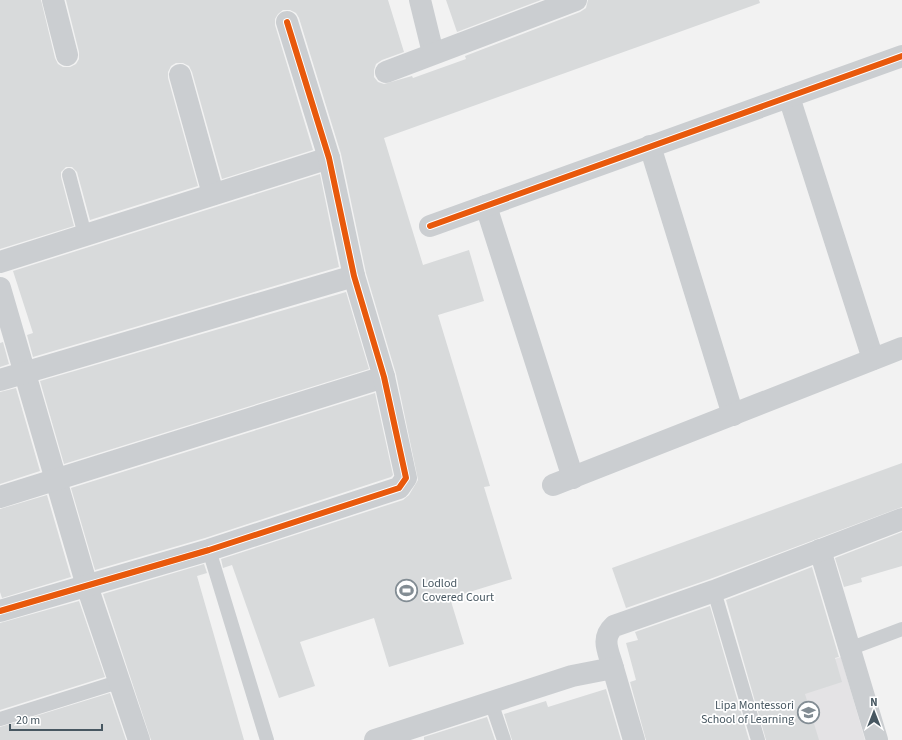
<svg xmlns="http://www.w3.org/2000/svg" width="902" height="740" viewBox="0 0 902 740" font-family="'Source Sans 3',sans-serif">
	<style>
		.education { fill: #e4e3e5 }
		.building { fill: #d8dadb }
		.lines { fill: none; stroke-linecap: round; stroke-linejoin: round }
		.service { stroke: #cbced1; stroke-width: 14 }
		.minor { stroke: #cbced1; stroke-width: 22 }
		.cycleway-casing { stroke: #fff; stroke-width: 8 }
		.cycleway { stroke: #e8590c; stroke-width: 6 }
		.labels { text-anchor: middle; stroke-width: 3.5; stroke-linejoin: round; paint-order: stroke }
		.poi-label { font-size: 12px; fill: #475761; stroke: #fff; text-anchor: start }
	</style>
	<rect width="100%" height="100%" fill="#f2f2f2"/>
	<polygon class="education" points="841,657 865,740 769,740 751,685"/>
	<g class="building">
		<polygon points="0,0 41,0 55,58 58,64 63,67 70,67 76,64 79,59 79,52 66,0 388,0 404,52 382,60 376,64 374,70 374,77 378,82 384,84 412,76 413,78 466,59 465,56 580,12 586,8 588,0 759,0 760,3 384,138 423,265 469,250 484,301 438,315 490,486 484,487 512,579 450,598 464,644 389,667 374,618 300,642 315,686 279,698 232,565 223,568 221,559 403,500 409,495 418,480 396,374 366,273 341,154 299,18 296,13 290,10 283,10 278,14 275,19 275,25 313,150 222,179 192,72 189,66 183,63 176,63 171,66 168,72 168,78 198,186 90,220 77,172 72,167 66,167 61,172 61,177 74,226 0,249"/>
		<polygon points="446,0 541,0 457,32"/>
		<polygon points="320,174 339,267 33,357 27,335 33,333 13,271"/>
		<polygon points="346,292 369,369 64,464 40,381"/>
		<polygon points="3,342 9,364 0,367 0,343"/>
		<polygon points="16,388 40,471 0,484 0,392"/>
		<polygon points="375,393 393,475 391,477 205,538 95,570 71,488"/>
		<polygon points="902,463 902,507 710,579 626,608 612,568"/>
		<polygon points="47,495 71,577 2,598 0,592 0,509"/>
		<polygon points="902,532 902,566 861,578 862,582 844,587 835,558"/>
		<polygon points="204,564 207,573 197,576 244,740 151,740 103,594"/>
		<polygon points="812,567 839,657 835,658 842,682 805,694 819,740 766,740 726,600"/>
		<polygon points="79,601 105,677 0,710 0,623"/>
		<polygon points="710,606 749,740 646,740 630,682 636,680 626,643 638,640 635,632"/>
		<polygon points="606,689 621,740 512,740 504,714 546,701 548,707"/>
		<polygon points="110,693 126,740 0,740 0,727"/>
		<polygon points="487,717 495,740 424,740 424,737"/>
	</g>
	<g class="lines">
		<g class="service">
			<polyline points="69,175 85,235"/>
			<polyline points="209,550 267,740"/>
			<polyline points="714,591 758,740"/>
			<polyline points="849,649 902,629"/>
			<polyline points="491,702 504,740"/>
			<polyline points="0,719 118,682"/>
		</g>
		<g class="minor">
			<polyline points="53,0 67,55"/>
			<polyline points="420,0 433,53"/>
			<polyline points="386,72 576,0"/>
			<polyline points="180,75 213,194"/>
			<polyline points="789,97 873,359"/>
			<polyline points="650,146 733,415"/>
			<polyline points="486,206 573,478"/>
			<polyline points="430,226 902,56"/>
			<polyline points="0,262 329,158"/>
			<polyline points="0,288 87,586 139,740"/>
			<polyline points="0,380 354,276"/>
			<polyline points="553,485 902,348"/>
			<polyline points="0,497 384,377"/>
			<polyline points="820,550 877,740"/>
			<polyline points="0,611 209,550 399,488 406,478 384,377 354,276 329,158 287,22"/>
			<path d="M613,668C609,652 600,639 614,626L714,591L902,519"/>
			<polyline points="375,740 572,676 613,668 634,740"/>
		</g>
		<defs>
			<g id="cycleway">
				<polyline points="430,226 902,56"/>
				<polyline points="0,611 209,550 399,488 406,478 384,377 354,276 329,158 287,22"/>
			</g>
		</defs>
		<use href="#cycleway" class="cycleway-casing"/>
		<use href="#cycleway" class="cycleway"/>
	</g>
	<defs>
		<symbol id="stadium-ring" viewBox="-11 -11 22 22"><circle r="9.5" fill="#fff" stroke="#838d94" stroke-width="1.5"/><path d="M0-5a6.5 5 0 1 0 0 10a6.5 5 0 1 0 0-10ZM-3.5-1.8h7v3.6h-7Z" fill="#838d94"/></symbol>
		<symbol id="school-ring" viewBox="-11 -11 22 22"><circle r="9.5" fill="#fff" stroke="#838d94" stroke-width="1.5"/><path d="M0-5L7-2L0 1L-7-2ZM-4 1L0 2.5L4 1V4Q0 6-4 4Z" fill="#838d94"/></symbol>
	</defs>
	<g fill-rule="evenodd">
		<use href="#stadium-ring" x="394" y="578" width="25" height="25"/>
		<use href="#school-ring" x="796" y="700" width="25" height="25"/>
	</g>
	<g class="labels">
		<g class="poi-label">
			<text x="422" y="587">Lodlod<tspan x="422" dy="14">Covered Court</tspan></text>
			<text x="794" y="709" text-anchor="end">Lipa Montessori<tspan x="794" dy="14">School of Learning</tspan></text>
		</g>
	</g>
	<g transform="translate(874 712)" stroke="#ffffff" stroke-width="3" paint-order="stroke">
	<path d="M0-3L7 15L0 10L-7 15Z" fill="#475761"/>
	<text y="-6" font-size="11" font-weight="bold" text-anchor="middle" fill="#475761">N</text>
	</g>
	<path d="M10 724v6h92v-6" fill="none" stroke="#475761" stroke-width="2"/>
	<text x="16" y="724" font-size="12" fill="#475761" stroke="#ffffff" stroke-width="3" paint-order="stroke">20 m</text>
</svg>
